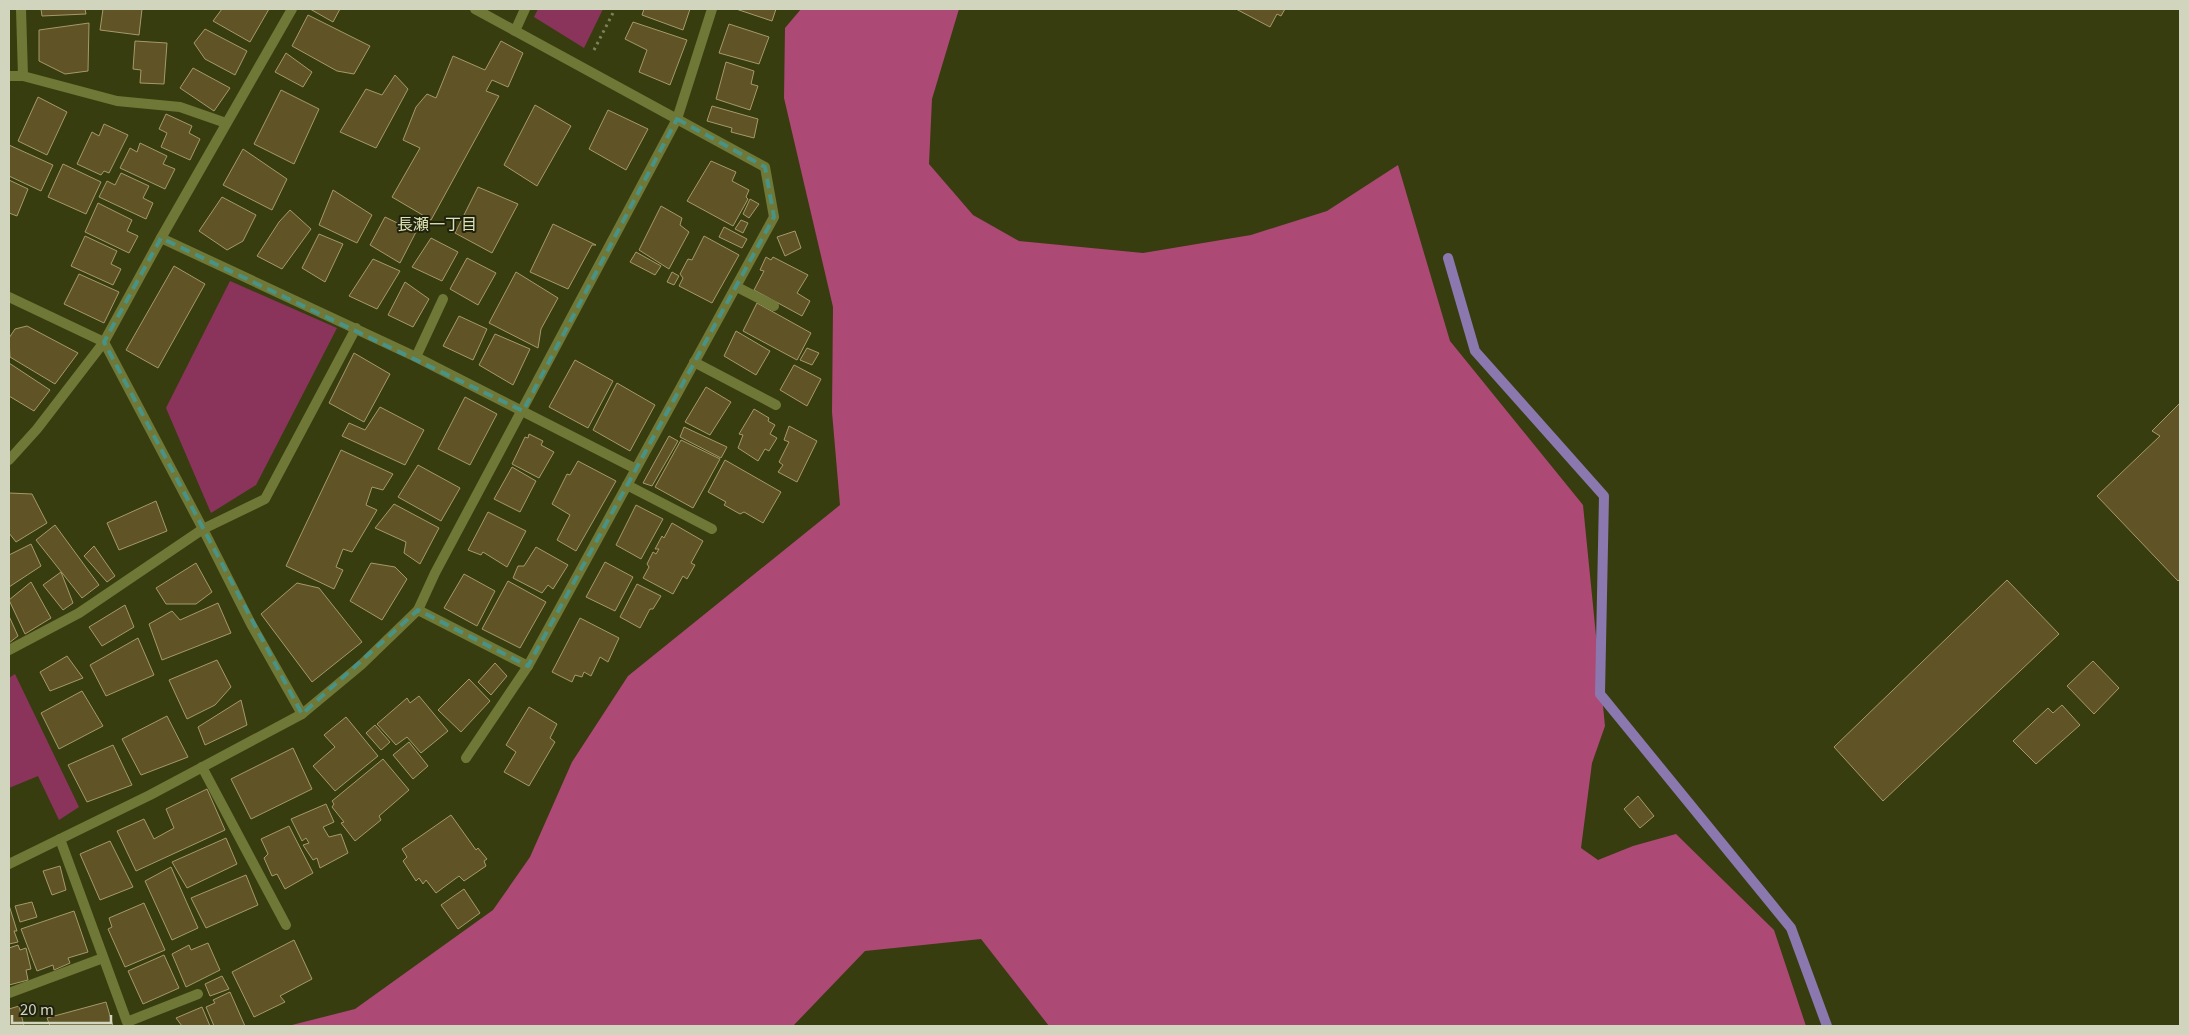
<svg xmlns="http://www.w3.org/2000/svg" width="2189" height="1035" viewBox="0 0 2189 1035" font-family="Georgia,'Noto Sans JP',serif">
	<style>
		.green { fill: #8a345b }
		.forest { fill: #ac4975 }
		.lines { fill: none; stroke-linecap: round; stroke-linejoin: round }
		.stream { stroke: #8a78ae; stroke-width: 10 }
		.building { fill: #605427; stroke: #a5996a }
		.path { stroke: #7d815d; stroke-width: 3; stroke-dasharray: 2.5 4; stroke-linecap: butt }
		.street { stroke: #707837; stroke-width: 10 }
		.marked { fill: none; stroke: #499286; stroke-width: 4; stroke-dasharray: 10 6; stroke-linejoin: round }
		.labels { text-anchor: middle; stroke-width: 4; stroke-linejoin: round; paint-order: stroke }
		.neighbourhood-label { font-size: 16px; fill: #dce3b2; stroke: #20220f }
	</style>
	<rect width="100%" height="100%" fill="#383d0f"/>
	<g class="green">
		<polygon points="538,9 603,9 584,48 534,17"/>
		<polygon points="230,281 337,328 256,485 211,513 166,408"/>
		<polygon points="15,674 79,807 59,820 38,776 9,788 9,678"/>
	</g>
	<polygon class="forest" points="801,9 959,9 932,99 929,164 973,215 1019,241 1143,253 1251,235 1327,211 1398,165 1450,341 1583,505 1605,726 1592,763 1581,848 1598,860 1633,846 1676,834 1774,930 1806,1026 1049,1026 981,939 865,951 793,1026 288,1026 355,1009 493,910 530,857 572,762 628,676 840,505 832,412 833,307 784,98 785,28"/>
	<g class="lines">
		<polyline class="stream" points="1448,258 1475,351 1604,496 1600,694 1791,928 1827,1026"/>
	</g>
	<g class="building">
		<polygon points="41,9 85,9 86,14 42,16"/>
		<polygon points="103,9 142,9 139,35 100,30"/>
		<polygon points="222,9 269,9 250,42 213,21"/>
		<polygon points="310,9 340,9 333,22"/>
		<polygon points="644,9 690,9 683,30 642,15"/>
		<polygon points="736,9 776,9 772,21"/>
		<polygon points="1236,9 1285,9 1281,16 1277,14 1270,27"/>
		<polygon points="308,15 370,46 354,74 337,71 292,46"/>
		<polygon points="633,22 687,40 670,85 639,72 647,50 625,39"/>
		<polygon points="89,23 88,71 65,74 39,61 39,30"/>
		<polygon points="729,24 769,37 759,64 719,53"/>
		<polygon points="205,29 247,51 235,75 205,59 194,43"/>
		<polygon points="135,41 167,43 164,84 140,83 141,70 133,69"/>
		<polygon points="501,41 523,53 508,87 492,80 486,91 499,96 431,220 392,197 420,148 403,140 416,107 427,94 436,98 453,56 485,70"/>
		<polygon points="286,53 312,72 303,87 275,72"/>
		<polygon points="726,62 754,71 751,84 758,86 750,110 716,99"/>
		<polygon points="193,68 230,88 214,111 180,88"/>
		<polygon points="395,75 408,89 376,148 340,132 366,89 382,95"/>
		<polygon points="281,90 319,109 294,164 254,144"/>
		<polygon points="38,97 67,112 47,155 18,141"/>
		<polygon points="535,105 571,126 537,186 504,165"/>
		<polygon points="712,106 758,119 754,138 731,132 732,128 707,121"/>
		<polygon points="608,110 648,129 626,170 589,149"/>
		<polygon points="166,114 192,126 189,133 200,139 190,160 161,147 167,133 159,129"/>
		<polygon points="104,124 128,135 109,173 104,171 101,175 77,164 92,132 99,136"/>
		<polygon points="140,143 167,156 163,164 175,169 165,189 120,168 130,148 137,152"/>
		<polygon points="9,145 53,165 41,191 9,176"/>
		<polygon points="243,149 287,179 272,210 223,185"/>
		<polygon points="711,161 736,172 732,181 749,190 746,197 748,199 733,226 687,201"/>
		<polygon points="63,164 101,182 86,214 48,197"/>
		<polygon points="121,173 149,186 143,198 153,203 146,219 99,197 107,181 115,185"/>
		<polygon points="9,180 28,189 17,216 9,213"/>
		<polygon points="478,187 518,204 492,253 455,233"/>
		<polygon points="333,190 372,215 357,243 319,225"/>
		<polygon points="222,197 256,215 243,241 227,250 199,231"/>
		<polygon points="750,199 759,204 749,218 743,214"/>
		<polygon points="98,203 132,220 127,231 138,236 129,253 85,232"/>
		<polygon points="661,206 682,218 680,225 689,232 669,269 639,250"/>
		<polygon points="290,210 311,229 282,269 257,256 279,222"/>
		<polygon points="385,217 416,232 400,263 370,245"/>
		<polygon points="741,220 748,223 743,233 735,229"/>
		<polygon points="553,224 596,245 592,245 568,289 530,272"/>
		<polygon points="724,227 747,239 742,248 719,237"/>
		<polygon points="795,231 801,248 785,256 777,237"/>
		<polygon points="319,234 343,244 325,282 302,268"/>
		<polygon points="85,236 117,251 111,264 121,269 113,285 71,266"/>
		<polygon points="704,236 739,255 712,303 679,286 683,278 680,274 688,259 692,260"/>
		<polygon points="431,238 458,252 442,281 412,267"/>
		<polygon points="636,252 661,266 655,275 630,262"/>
		<polygon points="766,257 771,260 773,257 808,275 797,293 810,301 802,316 754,290 764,271 760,270"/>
		<polygon points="467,258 496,273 478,305 450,289"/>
		<polygon points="373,259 400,271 377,309 349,296"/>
		<polygon points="174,266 205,284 158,368 126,350"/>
		<polygon points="516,272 558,298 541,329 538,348 489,323"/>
		<polygon points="672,272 679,276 674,285 667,282"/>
		<polygon points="79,274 119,292 104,323 64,304"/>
		<polygon points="405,282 429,299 413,327 388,315"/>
		<polygon points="757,303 811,333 797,360 743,331"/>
		<polygon points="459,316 487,329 473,360 443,346"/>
		<polygon points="27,326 78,353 55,384 10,357 9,338 15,329"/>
		<polygon points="736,331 770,351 756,375 724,356"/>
		<polygon points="495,334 530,349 513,385 479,365"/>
		<polygon points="807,348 819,353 812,365 800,360"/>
		<polygon points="354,353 390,374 364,422 329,403"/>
		<polygon points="575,360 613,381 588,428 549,407"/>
		<polygon points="9,363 50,390 34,411 9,396"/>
		<polygon points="794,365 821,379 807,406 780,390"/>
		<polygon points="617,383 655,405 630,451 593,430"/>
		<polygon points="706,387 731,402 710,435 685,422"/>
		<polygon points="465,397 497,414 470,465 438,449"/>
		<polygon points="2180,403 2180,579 2178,581 2097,496 2160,436 2152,431"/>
		<polygon points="380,407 424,430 405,465 342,436 349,423 365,430"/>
		<polygon points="754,409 769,418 768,421 775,425 770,434 777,438 769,451 765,449 758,461 738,448 743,435 739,434"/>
		<polygon points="789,426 817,441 797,482 778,472 783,465 779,462 789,442 784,440"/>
		<polygon points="684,427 727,447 721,458 680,437"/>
		<polygon points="529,434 543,441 541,445 554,452 539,478 512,464 525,437 528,438"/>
		<polygon points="669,436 678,441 652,486 643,483"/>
		<polygon points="681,440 720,459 693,508 655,487"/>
		<polygon points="341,450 393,474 383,490 372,487 366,505 377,510 352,552 343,549 336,567 343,570 334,589 286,566"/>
		<polygon points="725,460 781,492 763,523 744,512 740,514 724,505 726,502 708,492"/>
		<polygon points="578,461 616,481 576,551 557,540 570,515 552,504 567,474 570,475"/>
		<polygon points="418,465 460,488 441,521 398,497"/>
		<polygon points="512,467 536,481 520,512 494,499"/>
		<polygon points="9,493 32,494 47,523 16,542 9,533"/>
		<polygon points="156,501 167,531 119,550 107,523"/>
		<polygon points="394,504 439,528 420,564 404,553 406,542 375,528"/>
		<polygon points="636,505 663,519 641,559 616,545"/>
		<polygon points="488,512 526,531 507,567 483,552 481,555 468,550"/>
		<polygon points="672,523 703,541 691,563 695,565 687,579 683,576 673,594 643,578 649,567 647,564 653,552 656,554 659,549 655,549 662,536 664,538"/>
		<polygon points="55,525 99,585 82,598 36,540"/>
		<polygon points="31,544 41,566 9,587 9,555"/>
		<polygon points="94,546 115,576 107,582 84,556"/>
		<polygon points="536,547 568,565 553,589 548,585 542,593 513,578 518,566 524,566"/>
		<polygon points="605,562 633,577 615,611 586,597"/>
		<polygon points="196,563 212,592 196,604 166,604 156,588"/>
		<polygon points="371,563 395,567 407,579 382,620 350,601"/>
		<polygon points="61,572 73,603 63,610 43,585"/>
		<polygon points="464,574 495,591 477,626 444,608"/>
		<polygon points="2007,580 2059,634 1883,801 1834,747"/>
		<polygon points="508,581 546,602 520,648 482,629"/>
		<polygon points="31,582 51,618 25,634 9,600"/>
		<polygon points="297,583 319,588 362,642 312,682 261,614"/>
		<polygon points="637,584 661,596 653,609 650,609 640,628 620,617"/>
		<polygon points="218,603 231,633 162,660 149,624 172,611 180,620"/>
		<polygon points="125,605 134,627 102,646 89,627"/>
		<polygon points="9,616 18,636 9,643"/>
		<polygon points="580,618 619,638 608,662 600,657 591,676 584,672 582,677 575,675 572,682 552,672"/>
		<polygon points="138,638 154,675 106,696 90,665"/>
		<polygon points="67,656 83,678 50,691 40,672"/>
		<polygon points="217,660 231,687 215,705 187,719 169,680"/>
		<polygon points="2093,661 2119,688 2094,714 2067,686"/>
		<polygon points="495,663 507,676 491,695 478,682"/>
		<polygon points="469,679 490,701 461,732 438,710"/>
		<polygon points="82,691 103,726 59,749 41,713"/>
		<polygon points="419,696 448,731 421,753 407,737 396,745 377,724 407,698 410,703"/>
		<polygon points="241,700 247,725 205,745 198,727"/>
		<polygon points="2062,705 2080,725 2036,764 2013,741 2048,708 2053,713"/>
		<polygon points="529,707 557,724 550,738 555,742 529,786 504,772 516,752 506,745"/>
		<polygon points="167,716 188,757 141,775 122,739"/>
		<polygon points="346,717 378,756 335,791 313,766 335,747 324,735"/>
		<polygon points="375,725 390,742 381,750 366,733"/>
		<polygon points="409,742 428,766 413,779 393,755"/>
		<polygon points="113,745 132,785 87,802 68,765"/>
		<polygon points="293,748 312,789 251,819 231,779"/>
		<polygon points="383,759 409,790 379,816 381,820 355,841 341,823 344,822 332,807 334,804 332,801"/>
		<polygon points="207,789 225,830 136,871 117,831 144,819 154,839 174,828 166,809"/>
		<polygon points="1638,796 1654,816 1640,828 1624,809"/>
		<polygon points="326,804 334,822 323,827 329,837 341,834 348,853 320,868 317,858 313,860 303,845 309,843 306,838 302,841 291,819"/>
		<polygon points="451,815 476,850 478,848 487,859 484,861 486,866 464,881 459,876 436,893 426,880 423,884 419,878 416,881 403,861 407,857 402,849"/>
		<polygon points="289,826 313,873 285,889 277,874 272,876 264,858 268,854 261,839"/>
		<polygon points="226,838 237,864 187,888 172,862"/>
		<polygon points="110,841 133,887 100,900 80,854"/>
		<polygon points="60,866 66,890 52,895 43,871"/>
		<polygon points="171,867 198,928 172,940 145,881"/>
		<polygon points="246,875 258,905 206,928 191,898"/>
		<polygon points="464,889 480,913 458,929 441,905"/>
		<polygon points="32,902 37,917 20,922 15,906"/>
		<polygon points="144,903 165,950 125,967 108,929 112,927 109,918"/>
		<polygon points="9,905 17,931 14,931 18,942 9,944"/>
		<polygon points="74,911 88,952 68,958 70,963 54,970 53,965 37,971 21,929"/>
		<polygon points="294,940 312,979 280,996 285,1002 254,1017 232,972"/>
		<polygon points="208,943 220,970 186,987 172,954 189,945 191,950"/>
		<polygon points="18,945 20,950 26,948 31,969 26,970 28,980 9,985 9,948"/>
		<polygon points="164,955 179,988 143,1004 128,971"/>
		<polygon points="222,976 229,989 210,996 205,984"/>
		<polygon points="230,992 245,1026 214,1026 206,1007 215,1003 213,1000"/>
		<polygon points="106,1002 113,1026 50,1026 47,1018"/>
		<polygon points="19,1006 24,1026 9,1026 9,1009"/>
		<polygon points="202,1007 210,1026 182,1026 176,1018"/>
	</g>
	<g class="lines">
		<polyline class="path" points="594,50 615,9"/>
		<g class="street">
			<polyline points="21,9 23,76"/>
			<polyline points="515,31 525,9"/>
			<polyline points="9,76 23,76 117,101 180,107 226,123"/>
			<polyline points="161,238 416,357 636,469"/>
			<polyline points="737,287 774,306"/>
			<polyline points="9,297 104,342 203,529 251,624 302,714"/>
			<polyline points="416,357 443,299"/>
			<polyline points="694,362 776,405"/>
			<polyline points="9,460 37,429 104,342 161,238 292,9"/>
			<polyline points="627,485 712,529"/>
			<polyline points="418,610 528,666 774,217 765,167 475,9"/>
			<polyline points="9,650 79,613 203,529 265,499 356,328"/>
			<polyline points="466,758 528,666"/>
			<polyline points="202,767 286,925"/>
			<polyline points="60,839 127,1022 198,994"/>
			<polyline points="9,864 150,795 302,714 361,665 418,610 435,573 677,119 712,9"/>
			<polyline points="9,993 103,958"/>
		</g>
	</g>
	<path class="marked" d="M677,119L765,167L774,217L528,666L418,610L302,714L104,342L161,238L523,411Z"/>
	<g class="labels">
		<g class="neighbourhood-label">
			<text x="437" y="230">長瀬一丁目</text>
		</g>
	</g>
	<rect width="2189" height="1035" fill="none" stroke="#d1d5bd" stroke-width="20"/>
	<path d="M12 1015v8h99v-8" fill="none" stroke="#d1d5bd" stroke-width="2.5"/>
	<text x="20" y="1015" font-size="15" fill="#d1d5bd" stroke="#20220f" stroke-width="4" paint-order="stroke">20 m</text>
</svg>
